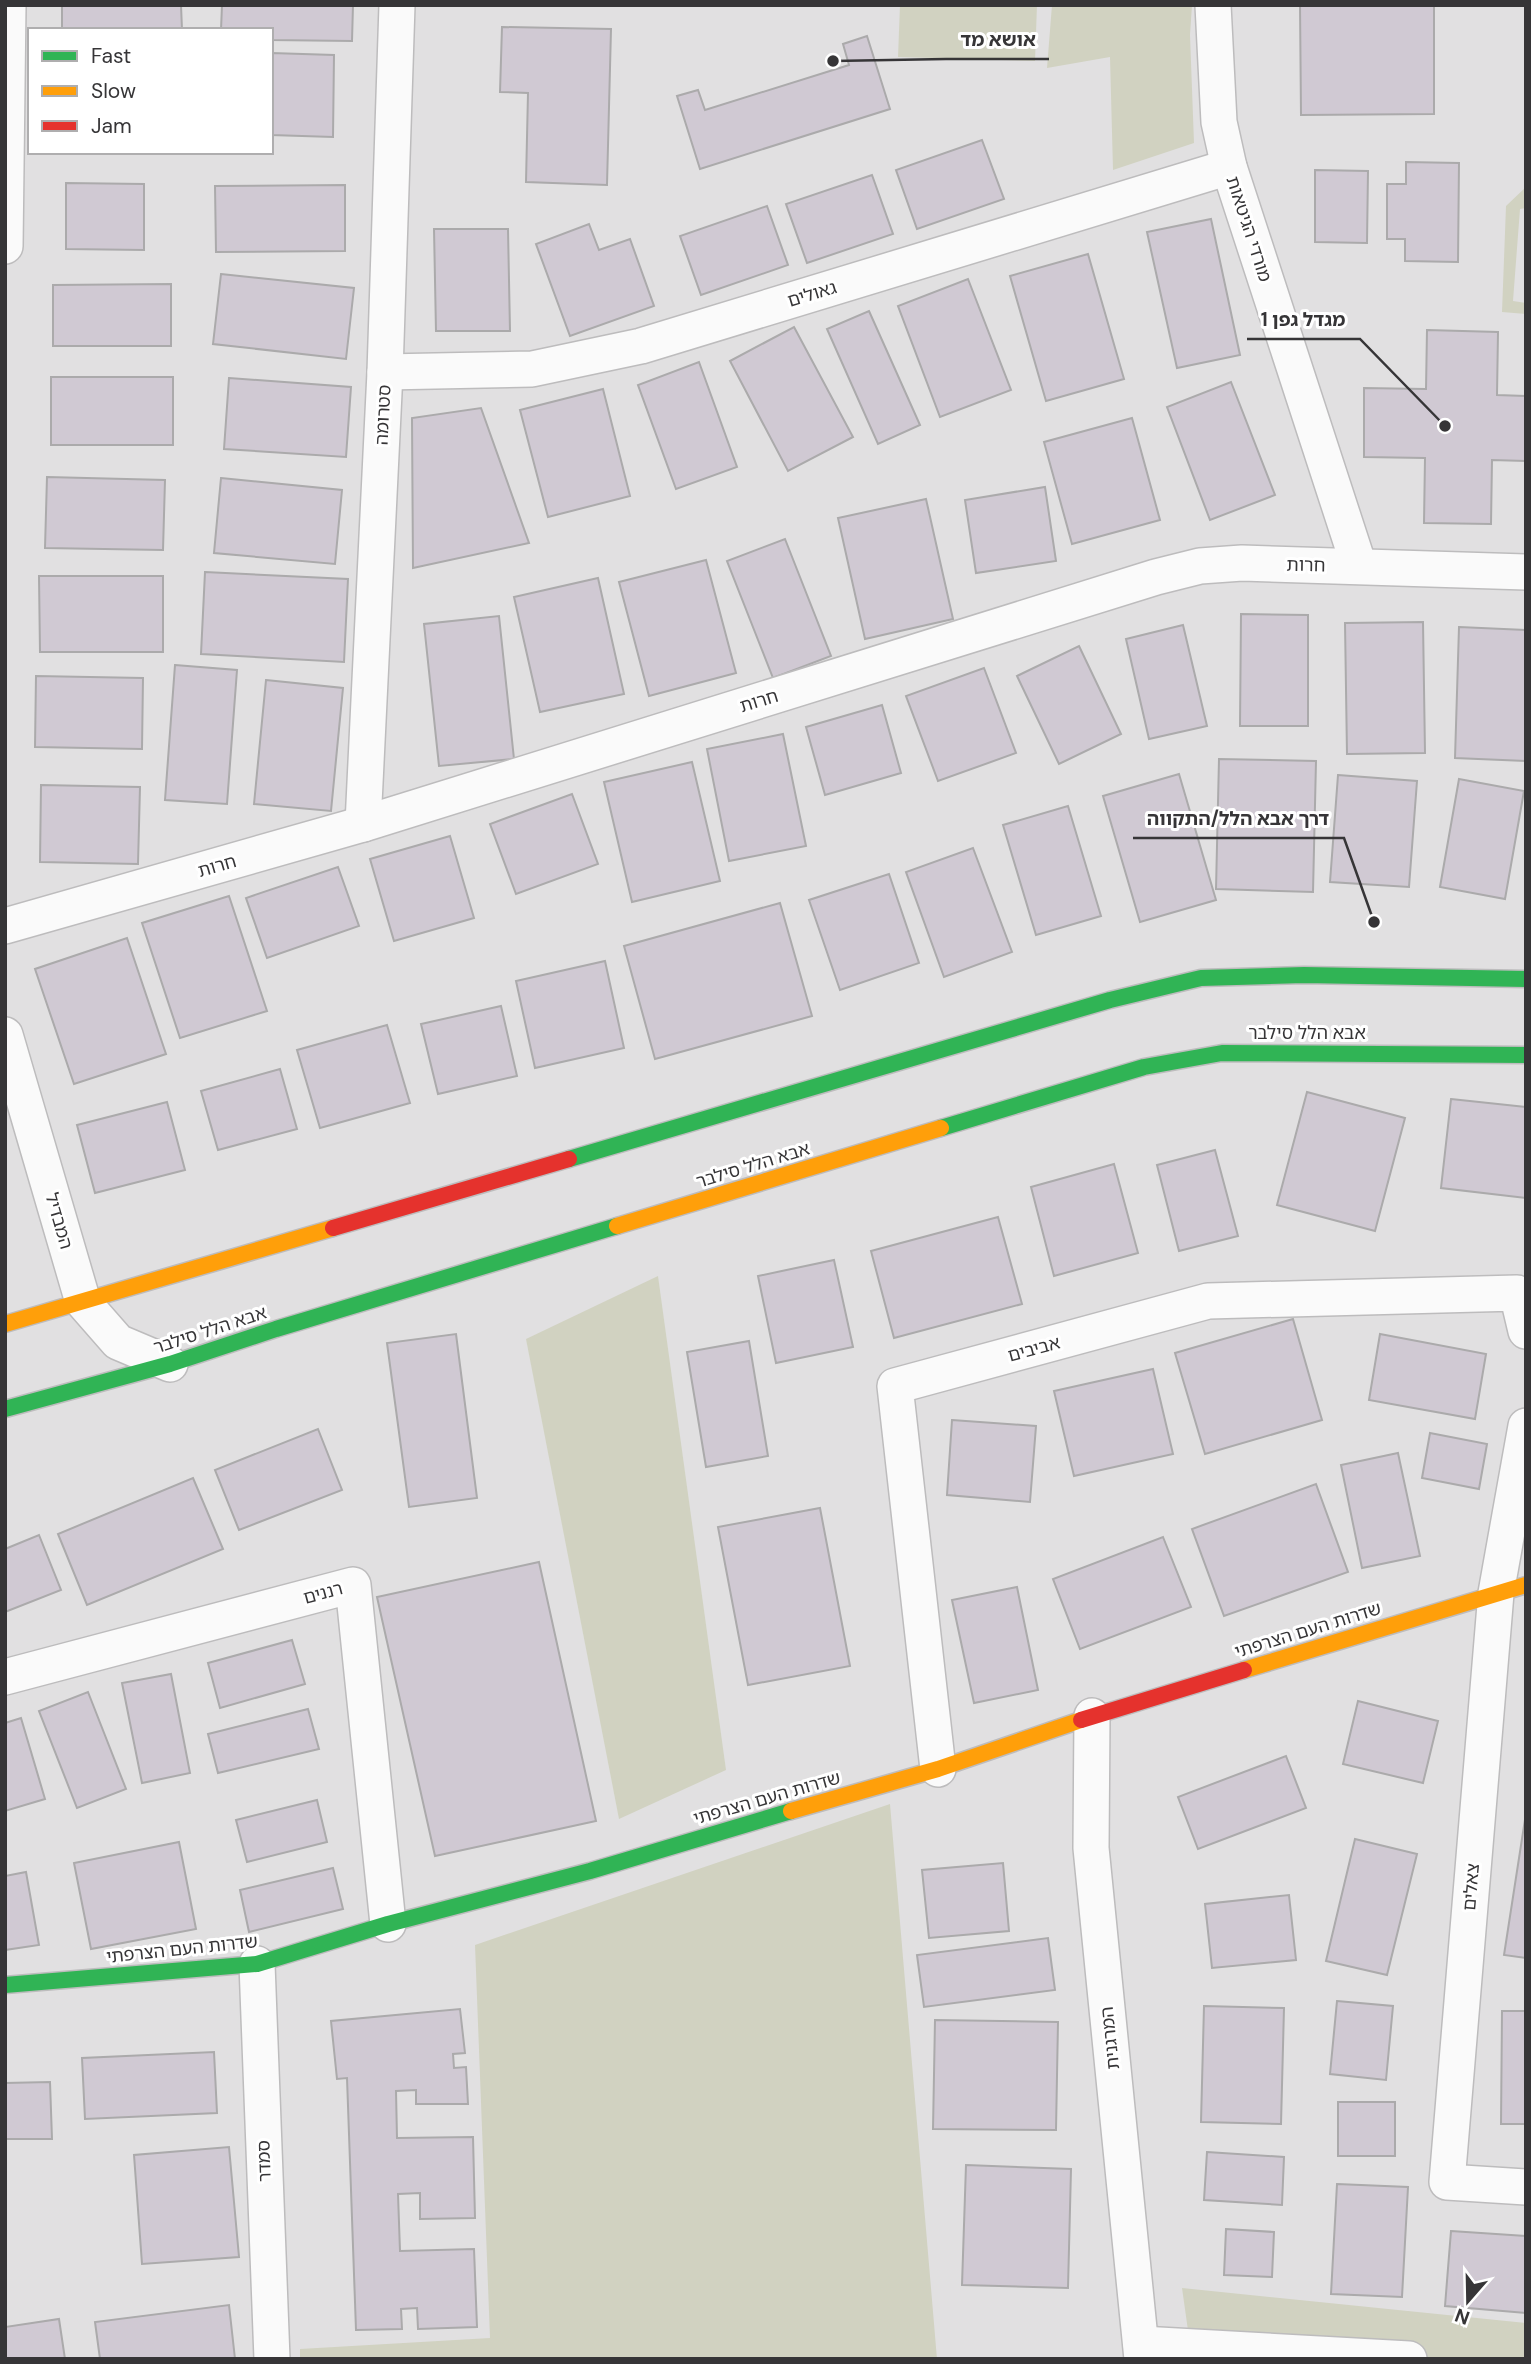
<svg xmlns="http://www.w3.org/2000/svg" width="1531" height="2364" viewBox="0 0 1531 2364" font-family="'DM Sans','Noto Sans Hebrew',sans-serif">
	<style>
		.green { fill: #d1d2c1 }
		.building { fill: #d0c9d3; stroke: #abaaab; stroke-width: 2 }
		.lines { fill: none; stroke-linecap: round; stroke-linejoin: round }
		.street-casing { stroke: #bdbcbd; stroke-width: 38 }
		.fast-casing { stroke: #bdbcbd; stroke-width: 19 }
		.slow-casing { stroke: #bdbcbd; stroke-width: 19 }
		.jam-casing { stroke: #bdbcbd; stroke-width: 19 }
		.street { stroke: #fafafa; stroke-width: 35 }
		.fast { stroke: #30b455; stroke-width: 16 }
		.slow { stroke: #ff9f0a; stroke-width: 16 }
		.jam { stroke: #e5322d; stroke-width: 16 }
		.labels { text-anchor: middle; stroke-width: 6; stroke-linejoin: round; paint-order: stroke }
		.street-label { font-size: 18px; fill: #363537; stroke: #fff }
		.leader { fill: none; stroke: #363537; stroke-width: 2.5 }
		.callout-dot { fill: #363537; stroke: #fff; stroke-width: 2.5 }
		.callout-label { font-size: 19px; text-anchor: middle; font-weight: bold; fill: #363537; stroke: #fff; stroke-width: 6; stroke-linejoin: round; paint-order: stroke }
	</style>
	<rect width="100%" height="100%" fill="#e1e0e1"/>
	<g class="green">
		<polygon points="900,5 1037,5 1035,61 898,57"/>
		<polygon points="1052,5 1192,5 1190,35 1194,143 1113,170 1110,57 1047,68"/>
		<polygon points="1526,187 1526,208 1520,209 1513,301 1526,303 1526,314 1502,312 1506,206"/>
		<polygon points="658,1276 726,1770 619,1819 526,1339"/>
		<polygon points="890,1804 937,2359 300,2359 300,2349 490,2338 475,1945"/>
		<polygon points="1182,2288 1526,2323 1526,2359 1192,2359"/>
	</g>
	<g class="building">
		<polygon points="62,5 181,5 182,30 62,30"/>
		<polygon points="222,5 353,5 352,41 271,40 271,30 221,30"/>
		<polygon points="1300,5 1434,5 1434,114 1301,115"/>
		<polygon points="502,27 611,29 607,185 526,182 528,93 500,92"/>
		<polygon points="867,36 890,109 700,169 677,96 698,90 705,110 849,65 843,44"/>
		<polygon points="271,53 334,55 333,137 271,135"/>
		<polygon points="982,140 1004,199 917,229 896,170"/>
		<polygon points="1406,162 1459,163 1458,262 1405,261 1405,239 1387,239 1387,184 1406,184"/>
		<polygon points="1315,170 1368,171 1367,243 1315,242"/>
		<polygon points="872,175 893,234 807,263 786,204"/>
		<polygon points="66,183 144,184 144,250 66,249"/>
		<polygon points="345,185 345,251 216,252 215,186"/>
		<polygon points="767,206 788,265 701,295 680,236"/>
		<polygon points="1211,219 1240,355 1177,368 1147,232"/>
		<polygon points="589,224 599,250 630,239 654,306 570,336 536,244"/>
		<polygon points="434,229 508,229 510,331 436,331"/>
		<polygon points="1088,254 1124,379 1046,401 1010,276"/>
		<polygon points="221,274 354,288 346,359 213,344"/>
		<polygon points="968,279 1011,390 940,417 898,306"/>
		<polygon points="171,284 171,346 53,346 53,285"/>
		<polygon points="869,311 920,425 878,444 827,329"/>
		<polygon points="794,327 853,437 788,471 730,361"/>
		<polygon points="1427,330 1498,332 1497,395 1526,396 1526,461 1492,460 1491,524 1424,523 1425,458 1364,457 1364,388 1426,389"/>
		<polygon points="699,362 737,467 676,489 638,385"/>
		<rect x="51" y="377" width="122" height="68"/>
		<polygon points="229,378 351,387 346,457 224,449"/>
		<polygon points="1231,382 1275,495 1210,520 1167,407"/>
		<polygon points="603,389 630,496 548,517 520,410"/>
		<polygon points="481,408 529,543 413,568 412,418"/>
		<polygon points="1132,418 1160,520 1072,544 1044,442"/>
		<polygon points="47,477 165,480 163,550 45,548"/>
		<polygon points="221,478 342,490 335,564 214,553"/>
		<polygon points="1045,487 1056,561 976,573 965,500"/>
		<polygon points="926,499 953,619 865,639 838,518"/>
		<polygon points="785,539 831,656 773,678 727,561"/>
		<polygon points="706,560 736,673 649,696 619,582"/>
		<polygon points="205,572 348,579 344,662 201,654"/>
		<polygon points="39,576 163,576 163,652 40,652"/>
		<polygon points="598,578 624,694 540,712 514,597"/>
		<polygon points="1241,614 1308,615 1308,726 1240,726"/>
		<polygon points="499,616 514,759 439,766 424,624"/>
		<polygon points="1423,622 1425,753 1347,754 1345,623"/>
		<polygon points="1183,625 1207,726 1149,739 1126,639"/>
		<polygon points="1459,627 1526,630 1526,761 1455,758"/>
		<polygon points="1079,646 1121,734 1059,764 1017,676"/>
		<polygon points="175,665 237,670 227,804 165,800"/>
		<polygon points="984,668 1016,753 938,781 906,696"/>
		<polygon points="36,676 143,678 142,749 35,747"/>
		<polygon points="266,680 343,688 331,811 254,804"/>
		<polygon points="882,705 901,773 825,795 806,727"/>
		<polygon points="783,734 806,846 729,861 707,749"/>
		<polygon points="1219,759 1316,761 1313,892 1216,889"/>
		<polygon points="692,762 720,881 632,902 604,782"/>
		<polygon points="1179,774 1216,900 1140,922 1103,796"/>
		<polygon points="1338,775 1417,781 1409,887 1330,882"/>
		<polygon points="1459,779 1524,791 1505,899 1440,887"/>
		<polygon points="41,785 140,787 138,864 40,862"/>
		<polygon points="572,794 598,864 516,894 490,824"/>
		<polygon points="1068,806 1101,916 1036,935 1003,825"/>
		<polygon points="450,836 474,918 394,941 370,859"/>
		<polygon points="973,848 1012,952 944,977 906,872"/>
		<polygon points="338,867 359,926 267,958 246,898"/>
		<polygon points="889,874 919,963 840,990 809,900"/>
		<polygon points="229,896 267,1011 180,1038 142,923"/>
		<polygon points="780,903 812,1016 655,1059 624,946"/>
		<polygon points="127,938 166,1054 74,1084 35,969"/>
		<polygon points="605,961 624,1048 535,1068 516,981"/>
		<polygon points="501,1006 517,1076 438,1094 421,1024"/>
		<polygon points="387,1025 410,1103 320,1128 297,1050"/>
		<polygon points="280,1069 297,1129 218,1150 201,1091"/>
		<polygon points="1307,1092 1405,1118 1375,1231 1277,1205"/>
		<polygon points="1451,1099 1526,1107 1526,1198 1441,1188"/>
		<polygon points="167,1102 185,1170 95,1193 77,1125"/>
		<polygon points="1215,1150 1238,1236 1179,1251 1157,1165"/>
		<polygon points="1114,1164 1138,1253 1054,1276 1031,1187"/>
		<polygon points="998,1217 1022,1304 894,1338 871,1251"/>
		<polygon points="834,1260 853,1347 776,1363 758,1276"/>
		<polygon points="1293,1319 1322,1420 1205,1454 1175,1353"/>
		<polygon points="456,1334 477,1498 409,1507 387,1343"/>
		<polygon points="1380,1334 1486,1354 1475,1419 1369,1400"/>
		<polygon points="749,1341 768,1456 706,1467 687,1352"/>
		<polygon points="1153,1369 1173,1454 1074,1476 1054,1391"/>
		<polygon points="952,1420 1036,1426 1030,1502 947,1495"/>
		<polygon points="318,1429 342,1490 239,1530 215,1470"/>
		<polygon points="1430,1433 1487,1444 1479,1489 1422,1478"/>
		<polygon points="1398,1453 1420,1556 1362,1568 1341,1465"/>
		<polygon points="193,1478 223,1549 87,1605 58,1534"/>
		<polygon points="1316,1484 1348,1572 1224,1616 1192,1529"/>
		<polygon points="820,1508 850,1666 748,1685 718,1527"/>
		<polygon points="39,1535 61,1590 5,1612 5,1549"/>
		<polygon points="1163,1537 1191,1607 1080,1649 1053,1579"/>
		<polygon points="539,1562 596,1821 435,1856 377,1597"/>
		<polygon points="1017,1587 1038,1690 974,1703 952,1600"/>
		<polygon points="292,1640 305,1684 220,1708 208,1663"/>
		<polygon points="171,1674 190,1773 142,1783 122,1683"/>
		<polygon points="88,1692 126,1789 77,1808 39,1711"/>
		<polygon points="1358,1701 1438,1721 1423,1783 1343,1764"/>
		<polygon points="308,1709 319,1749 218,1773 208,1734"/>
		<polygon points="21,1718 45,1799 5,1811 5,1723"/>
		<polygon points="1286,1756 1306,1808 1198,1849 1178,1797"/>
		<polygon points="317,1800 327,1842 247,1862 236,1820"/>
		<polygon points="1526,1813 1526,1958 1504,1955"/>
		<polygon points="1355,1839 1417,1854 1387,1975 1326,1961"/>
		<polygon points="179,1842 196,1929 91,1949 74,1863"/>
		<polygon points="1003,1863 1009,1931 929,1938 922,1870"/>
		<polygon points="333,1868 343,1909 249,1932 240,1890"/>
		<polygon points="26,1872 39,1945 5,1950 5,1876"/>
		<polygon points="1289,1895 1296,1960 1212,1968 1205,1904"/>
		<polygon points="1048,1938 1055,1990 924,2007 917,1955"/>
		<polygon points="1337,2001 1393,2006 1386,2080 1330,2074"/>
		<polygon points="1204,2006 1284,2008 1281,2124 1201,2122"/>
		<polygon points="460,2009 465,2053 453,2054 454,2068 466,2067 468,2104 416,2104 416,2090 396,2091 397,2138 473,2137 475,2218 420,2219 420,2193 398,2194 400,2251 474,2249 477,2327 418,2329 417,2308 401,2309 402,2329 356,2330 347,2078 337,2079 331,2021"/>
		<polygon points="1502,2011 1526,2011 1526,2124 1501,2124"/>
		<polygon points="935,2020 1058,2022 1056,2130 933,2129"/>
		<polygon points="214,2052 217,2113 85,2119 82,2058"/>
		<polygon points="50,2082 52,2139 5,2139 5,2083"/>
		<rect x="1338" y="2102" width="57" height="54"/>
		<polygon points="229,2147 239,2257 142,2264 134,2155"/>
		<polygon points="1207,2152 1284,2157 1282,2205 1204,2200"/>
		<polygon points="966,2165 1071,2169 1068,2288 962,2285"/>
		<polygon points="1337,2184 1408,2187 1402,2297 1331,2294"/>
		<polygon points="1226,2229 1274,2232 1272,2277 1224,2275"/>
		<polygon points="1451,2231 1526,2236 1526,2313 1445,2306"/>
		<polygon points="229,2305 235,2359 100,2359 95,2322"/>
		<polygon points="59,2319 65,2359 5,2359 5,2327"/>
	</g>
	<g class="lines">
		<defs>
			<g id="street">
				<polyline points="1213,5 1219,122 1229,167 1359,566"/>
				<polyline points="5,246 8,5"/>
				<polyline points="385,372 532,369 641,346 1229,167"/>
				<polyline points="363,824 385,372 397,5"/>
				<polyline points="5,926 363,824 1156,577 1200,566 1242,563 1526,572"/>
				<polyline points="5,1035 83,1302 118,1342 170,1364"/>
				<polyline points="1526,1426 1496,1593 1447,2182 1526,2187"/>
				<polyline points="5,1677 353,1585 388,1924"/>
				<polyline points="1092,1716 1091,1848 1142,2359"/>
				<polyline points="938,1769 895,1386 1208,1301 1517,1293 1526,1331"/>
				<polyline points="257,1964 272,2359"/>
				<polyline points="1141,2344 1409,2359"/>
			</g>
			<g id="fast">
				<polyline points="941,1128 1144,1067 1222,1053 1526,1055"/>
				<polyline points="569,1159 1110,1000 1201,978 1304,975 1526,979"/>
				<polyline points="5,1409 170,1364 276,1329 617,1226"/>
				<polyline points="5,1985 257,1964 388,1924 590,1871 791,1811"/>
			</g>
			<g id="slow">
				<polyline points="617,1226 941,1128"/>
				<polyline points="5,1324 333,1228"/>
				<polyline points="1244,1670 1526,1585"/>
				<polyline points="791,1811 938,1769 1081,1720"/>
			</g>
			<g id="jam">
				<polyline points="333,1228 569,1159"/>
				<polyline points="1081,1720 1244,1670"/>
			</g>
		</defs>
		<use href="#street" class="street-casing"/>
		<use href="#fast" class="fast-casing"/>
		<use href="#slow" class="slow-casing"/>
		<use href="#jam" class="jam-casing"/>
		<use href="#street" class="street"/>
		<use href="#fast" class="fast"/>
		<use href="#slow" class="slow"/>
		<use href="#jam" class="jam"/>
	</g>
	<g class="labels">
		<g class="street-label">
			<text transform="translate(1249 229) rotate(72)" y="6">מורדי הגיטאות</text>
			<text transform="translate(812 294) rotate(-17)" y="6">גאולים</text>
			<text transform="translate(383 415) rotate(-87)" y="6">סטרומה</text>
			<text transform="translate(1306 565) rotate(1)" y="6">חרות</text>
			<text transform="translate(759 701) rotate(-17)" y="6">חרות</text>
			<text transform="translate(217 866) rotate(-16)" y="6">חרות</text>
			<text x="1307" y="1039">אבא הלל סילבר</text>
			<text transform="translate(753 1165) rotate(-17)" y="6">אבא הלל סילבר</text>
			<text transform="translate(59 1221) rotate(74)" y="6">המבדיל</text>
			<text transform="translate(210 1330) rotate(-18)" y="6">אבא הלל סילבר</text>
			<text transform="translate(1034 1349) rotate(-15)" y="6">אביבים</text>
			<text transform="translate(323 1593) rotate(-15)" y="6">רננים</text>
			<text transform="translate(1308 1630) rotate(-17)" y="6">שדרות העם הצרפתי</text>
			<text transform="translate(767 1798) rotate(-16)" y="6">שדרות העם הצרפתי</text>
			<text transform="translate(1471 1887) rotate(-85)" y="6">צאלים</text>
			<text transform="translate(182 1949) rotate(-6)" y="6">שדרות העם הצרפתי</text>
			<text transform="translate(1110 2038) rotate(-96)" y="6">המרגנית</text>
			<text transform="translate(264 2161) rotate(-92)" y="6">סמדר</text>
		</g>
	</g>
	<path class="leader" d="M833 61L946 59H1049M1445 426L1360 339H1247M1374 922L1344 838H1133"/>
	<g class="callout-dot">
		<circle cx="833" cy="61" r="7"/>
		<circle cx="1445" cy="426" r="7"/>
		<circle cx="1374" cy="922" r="7"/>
	</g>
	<g class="callout-label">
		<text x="998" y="46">אושא מד</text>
		<text x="1303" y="326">מגדל גפן 1</text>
		<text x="1238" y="825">דרך אבא הלל/התקווה</text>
	</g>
	<rect width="1531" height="2364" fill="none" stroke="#363537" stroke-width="14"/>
	<rect x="28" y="28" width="245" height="126" fill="#ffffff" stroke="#afaeaf" stroke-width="2"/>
	<rect x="42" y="51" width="35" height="10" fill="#30b455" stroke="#afaeaf" stroke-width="2"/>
	<text x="91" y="63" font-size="21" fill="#363537">Fast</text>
	<rect x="42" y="86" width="35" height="10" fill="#ff9f0a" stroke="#afaeaf" stroke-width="2"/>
	<text x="91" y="98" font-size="21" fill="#363537">Slow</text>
	<rect x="42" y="121" width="35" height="10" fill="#e5322d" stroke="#afaeaf" stroke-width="2"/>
	<text x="91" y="133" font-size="21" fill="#363537">Jam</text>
	<g transform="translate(1468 2301) rotate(200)" stroke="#ffffff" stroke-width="5" paint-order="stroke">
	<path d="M0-5L12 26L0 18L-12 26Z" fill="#363537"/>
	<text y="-10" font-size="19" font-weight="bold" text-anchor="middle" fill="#363537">N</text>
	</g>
</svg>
